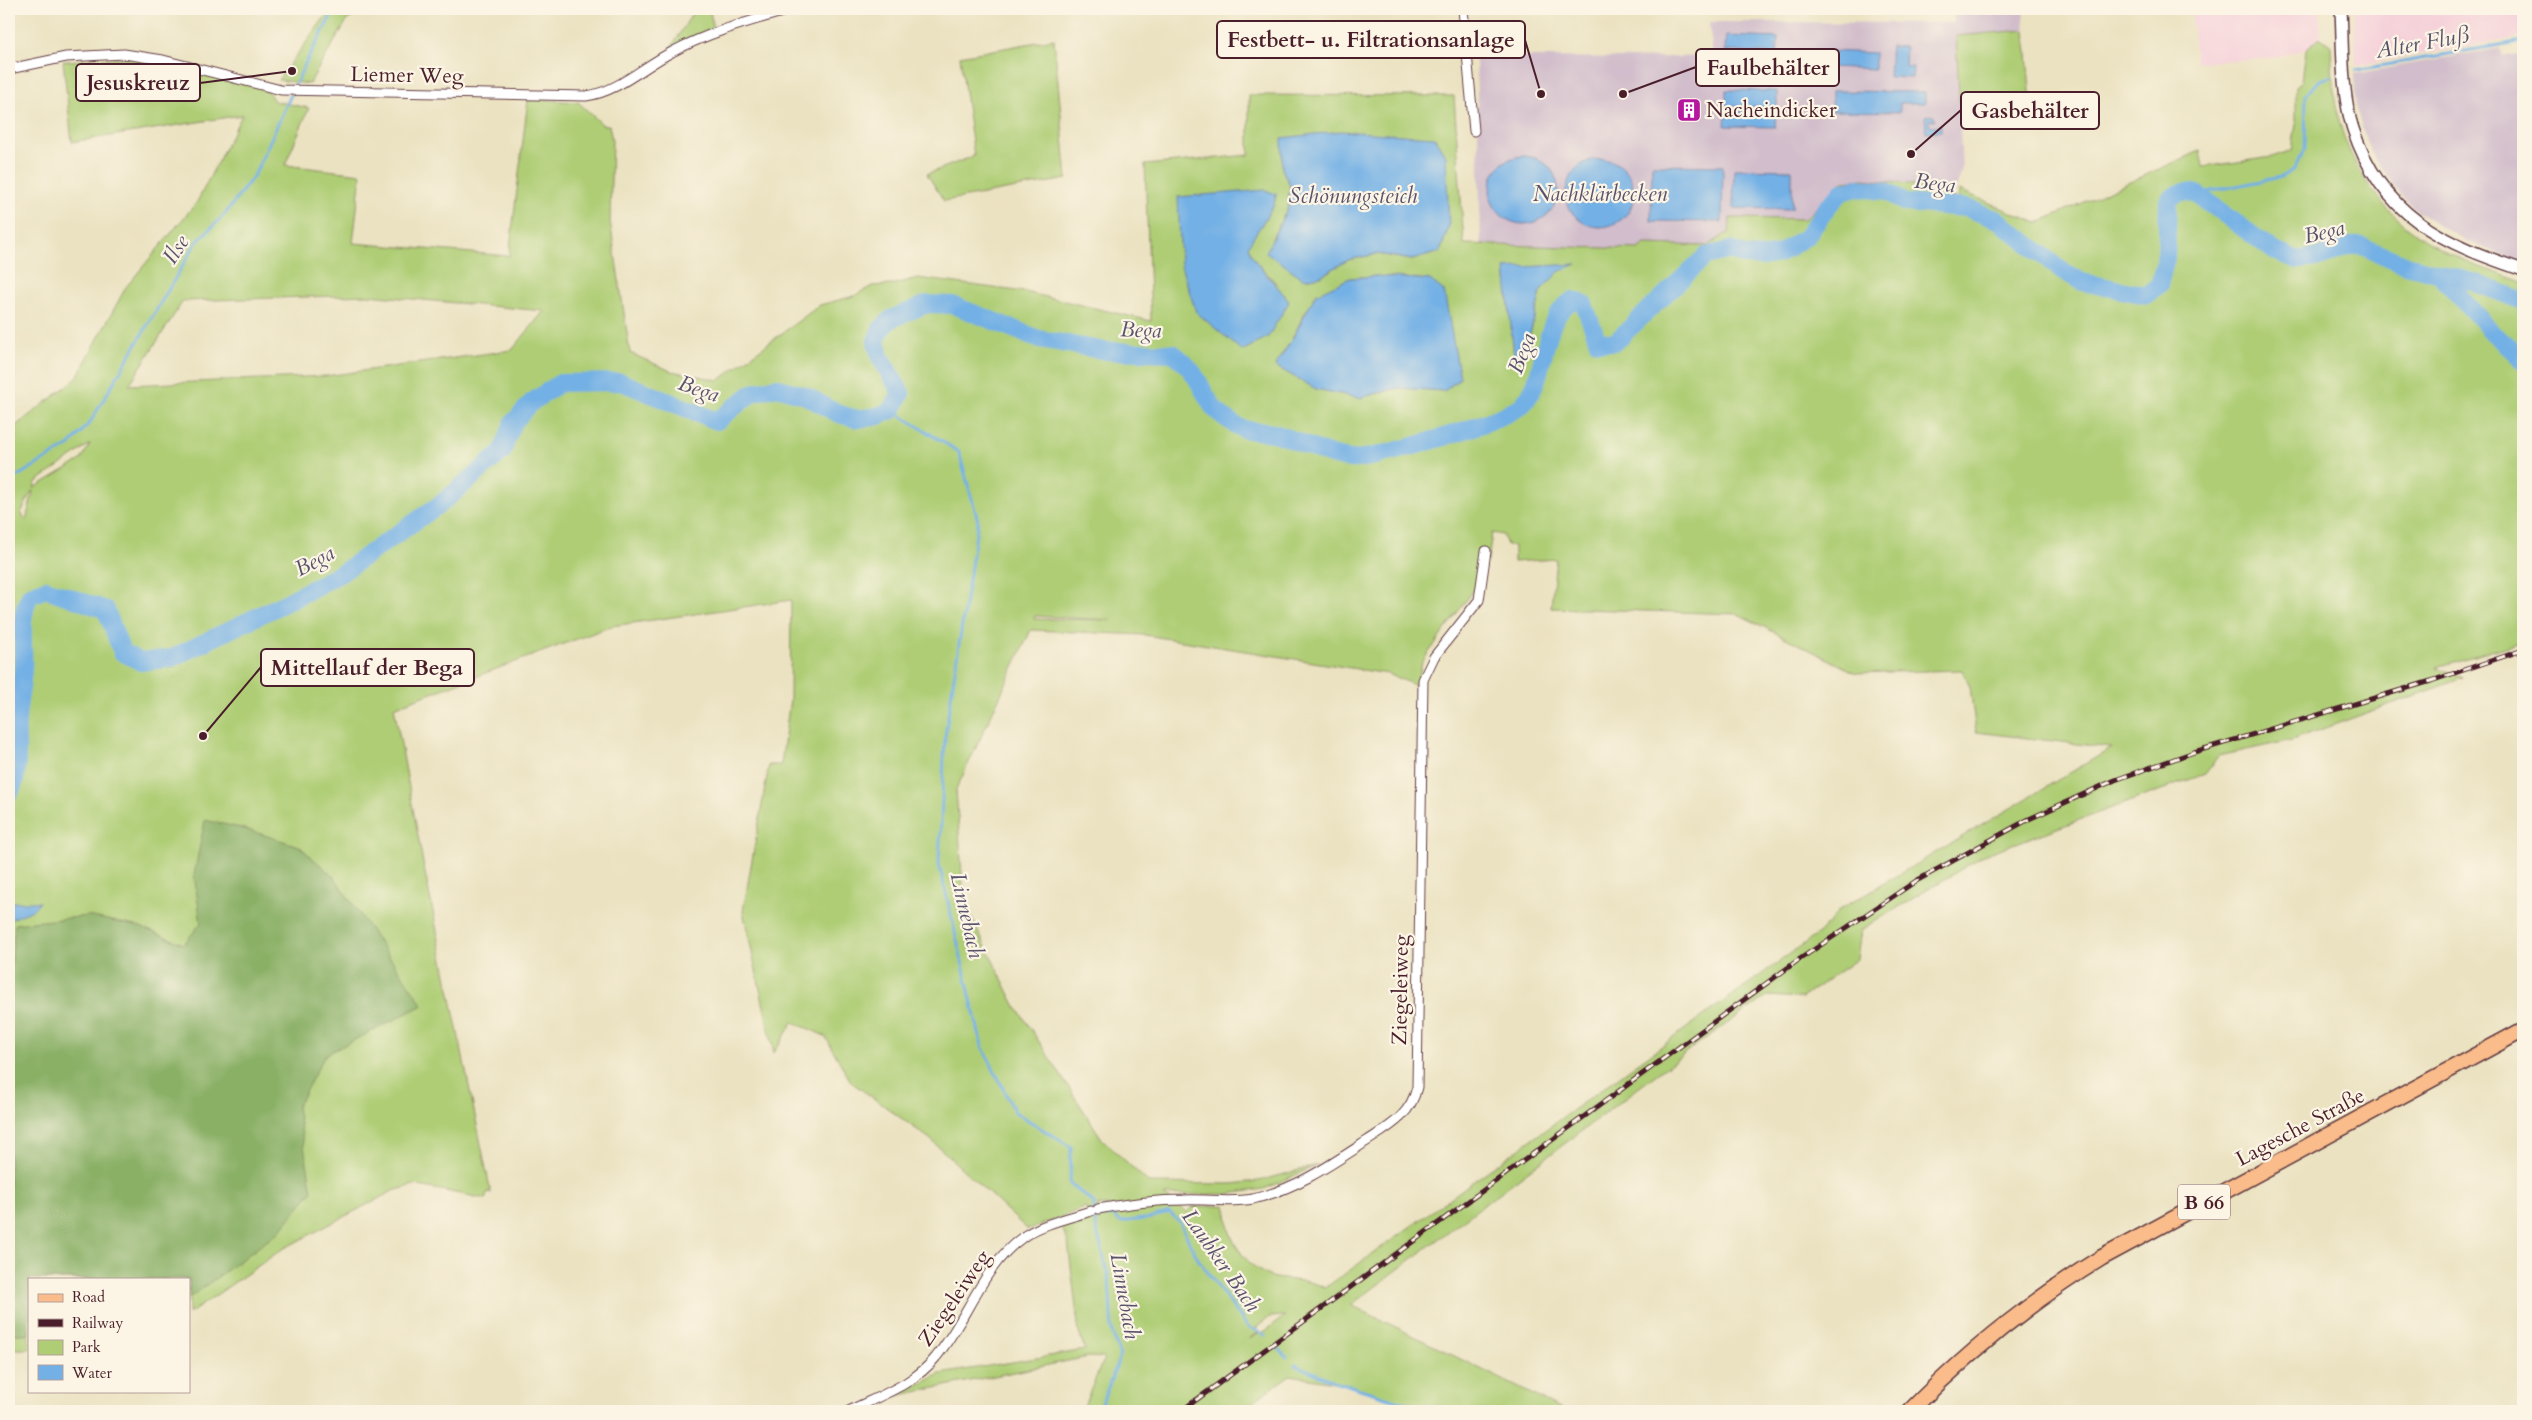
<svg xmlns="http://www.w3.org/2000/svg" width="2532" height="1420" viewBox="0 0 2532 1420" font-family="Cardo,serif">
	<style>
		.built { fill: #f5cfd9 }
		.industrial { fill: #d1bdcb }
		.green { fill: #aecd75; stroke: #7c7650; fill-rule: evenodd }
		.forest { fill: #8ab066; stroke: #6a6848 }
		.water { fill: #73b0e5; stroke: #5e6888 }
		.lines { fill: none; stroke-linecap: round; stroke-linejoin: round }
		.stream { stroke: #73b0e5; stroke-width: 3 }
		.river { stroke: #73b0e5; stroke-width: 18 }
		.minor-casing { stroke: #623c42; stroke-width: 11 }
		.tertiary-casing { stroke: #623c42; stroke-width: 14 }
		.primary-casing { stroke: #623c42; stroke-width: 18 }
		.minor { stroke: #fff; stroke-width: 9 }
		.tertiary { stroke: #fff; stroke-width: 11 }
		.primary { stroke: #f9bc8a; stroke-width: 15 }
		.rail-casing { stroke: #4a1f2b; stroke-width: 5 }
		.rail { stroke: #fcf5e5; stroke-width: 3; stroke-dasharray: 9; stroke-linecap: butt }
		.labels { text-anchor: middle; stroke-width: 4.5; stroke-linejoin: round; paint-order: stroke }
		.shield { fill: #fcf5e5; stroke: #7f5f63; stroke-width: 1 }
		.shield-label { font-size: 20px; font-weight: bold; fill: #4a1f2b }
		.street-label { font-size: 21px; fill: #4a1f2b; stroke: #fcf5e5 }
		.poi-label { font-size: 21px; fill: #4a1f2b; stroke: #fcf5e5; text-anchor: start }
		.water-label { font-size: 22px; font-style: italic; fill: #58526c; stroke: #fcf5e5 }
		.leader { fill: none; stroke: #4a1f2b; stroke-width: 2 }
		.callout-dot { fill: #4a1f2b; stroke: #fcf5e5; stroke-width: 2 }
		.callout { fill: #fcf5e5; stroke: #4a1f2b; stroke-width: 2 }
		.callout-label { font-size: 22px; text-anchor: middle; font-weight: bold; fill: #4a1f2b }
	</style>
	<rect width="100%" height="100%" fill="#fcf5e5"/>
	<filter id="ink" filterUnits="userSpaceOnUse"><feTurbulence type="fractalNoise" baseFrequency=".02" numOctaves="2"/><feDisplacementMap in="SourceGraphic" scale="10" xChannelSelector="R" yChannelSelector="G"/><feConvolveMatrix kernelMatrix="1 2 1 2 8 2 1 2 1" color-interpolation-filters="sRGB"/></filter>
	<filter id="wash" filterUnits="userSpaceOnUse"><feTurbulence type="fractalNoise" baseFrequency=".0096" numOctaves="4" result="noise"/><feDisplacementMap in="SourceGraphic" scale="20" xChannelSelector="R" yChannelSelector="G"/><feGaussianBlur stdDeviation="1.12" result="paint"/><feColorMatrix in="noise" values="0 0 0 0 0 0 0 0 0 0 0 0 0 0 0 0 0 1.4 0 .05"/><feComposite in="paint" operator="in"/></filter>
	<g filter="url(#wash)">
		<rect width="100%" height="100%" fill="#ebe2c1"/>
		<g class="built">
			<polygon points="2191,9 2320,9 2320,38 2306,49 2267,59 2196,62"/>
			<polygon points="2354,9 2523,9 2523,37 2356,65"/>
		</g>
		<g class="industrial">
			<polygon points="1954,9 2023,9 2025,30 1956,36 1962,171 1953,197 1909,184 1843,181 1805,219 1730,218 1730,251 1481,246 1476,56 1631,58 1713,56 1709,22 1954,23"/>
			<polygon points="2501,48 2503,57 2523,53 2523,263 2467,241 2419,213 2397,190 2379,165 2367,144 2356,108 2354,74"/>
		</g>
		<g class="green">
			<polygon points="331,9 373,9 348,19 309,84 278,80"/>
			<polygon points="695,9 710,9 713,31 671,48"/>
			<polygon points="2025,30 2031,103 1960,112 1956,36"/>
			<path d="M2320,38L2331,44C2332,67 2333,90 2337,112C2351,176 2393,227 2452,255C2474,267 2500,273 2523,282V642L2436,667L2463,678L2292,740L2219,756L2205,774L1986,854L1861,930L1857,959L1802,998L1767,996L1686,1052L1351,1305L1566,1411H1433L1340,1383L1290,1375L1240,1411H1082L1104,1358L1088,1357L896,1396L940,1374L1085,1350L1079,1333L1068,1242L1062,1228L1089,1217L1086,1207L1028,1230L930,1139L851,1082L825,1036L793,1022L774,1053L743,911L769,765H781L790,699L791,600L612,626L394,707L424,868L491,1193L487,1192L486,1199L414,1185L393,1191L281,1250L189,1314V1279H29V1349H9V431L76,379L126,287L197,202L242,115L72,142L63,61L135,58L265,87L274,101L309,108L285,165L361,174L353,243L509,256L528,99L578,102L603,125H609L612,140L610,221L630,353L671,371L719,380L820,305L854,296L872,286L891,285L918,278L1025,292L1151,321L1145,165L1249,155V95L1454,96L1464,244L1639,249L1645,244L1708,246L1725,234H1729L1730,218L1805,219L1843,181L1863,179L1909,184L1958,199L1959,190L2037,223L2200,151L2203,167L2272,157L2292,150L2296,124V86L2302,81L2306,50ZM1282,169L1449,226L1440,252L1412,260L1377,254L1348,260L1321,276L1272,238L1288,207L1290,186ZM1276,194L1274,205L1248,245L1252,258L1278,285L1178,197ZM1505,268L1560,271L1542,289L1529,337L1516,365ZM1377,276L1430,280L1452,337L1460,378L1444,391L1398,388L1359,398L1275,365L1291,341L1306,310L1350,278ZM368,295L544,311L512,350L326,376L129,385L183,301ZM90,444L81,460L34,488L36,482ZM32,491H33L26,520L21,513ZM1492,533L1503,535L1507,545L1514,546V562L1556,559L1551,608L1738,614L1856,673L1962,670L1970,687L1976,732L2112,748L1842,908L1819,933L1325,1288C1308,1279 1293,1281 1276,1278C1257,1275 1235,1250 1230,1232C1227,1224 1228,1214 1225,1205L1193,1207L1187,1212L1164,1195L1228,1194L1264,1189L1318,1165L1259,1181L1231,1184L1149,1183L1102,1139L1014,1003L964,903L956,790L1031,630L1145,635L1388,674L1417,686L1422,662L1478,584L1480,561H1488ZM1035,616L1112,620L1034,619ZM1098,1205L1121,1207L1108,1214L1100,1216ZM1285,1316L1265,1331L1250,1338L1258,1333L1256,1328L1270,1317Z"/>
			<polygon points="1054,39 1067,179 944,201 927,174 974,156 960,56"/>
		</g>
		<polygon class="forest" points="205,820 245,829 299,846 334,877 423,1005 325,1055 297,1107 312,1191 279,1232 189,1298 189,1279 29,1279 29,1334 9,1334 9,986 15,924 88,916 140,927 184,944 201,923 194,875"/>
		<g class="water">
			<polygon points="1726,36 1778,38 1777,54 1725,51"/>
			<polygon points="1891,46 1906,47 1905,66 1913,67 1912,78 1889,77"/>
			<polygon points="1830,51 1875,53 1875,69 1829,67"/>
			<polygon points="1726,90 1777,91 1777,107 1726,106"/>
			<polygon points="1832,91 1925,92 1925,103 1900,103 1900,112 1832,111"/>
			<polygon points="1726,111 1776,112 1775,127 1725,126"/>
			<polygon points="1934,115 1935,120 1929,120 1930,126 1941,125 1941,131 1926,132 1925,116"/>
			<polygon points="1341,131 1434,137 1446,156 1449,226 1440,252 1412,260 1377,254 1348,260 1321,276 1304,279 1266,252 1288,207 1290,186 1282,169 1282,138"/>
			<circle cx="1524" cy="190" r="34"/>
			<circle cx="1600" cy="193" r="34"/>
			<polygon points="1652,165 1723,166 1722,222 1651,221"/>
			<polygon points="1734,169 1792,170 1792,209 1733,208"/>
			<path d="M1265,190L1276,194L1274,205L1248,246C1255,268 1277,282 1289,302L1268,337L1242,351L1196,312L1181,266L1178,197Z"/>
			<polygon points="1577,264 1560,271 1542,289 1530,334 1515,366 1505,268"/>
			<polygon points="1377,276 1430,280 1444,291 1460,378 1444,391 1398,388 1359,398 1316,389 1275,366 1291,341 1316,294 1350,278"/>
			<polygon points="9,902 40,902 31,911 9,920"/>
		</g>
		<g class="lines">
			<g class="stream">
				<polyline points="2356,70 2523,41"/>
				<polyline points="2197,194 2281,177 2294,169 2305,149 2306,95 2318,81 2330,76"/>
				<polyline points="892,410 959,452 978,521 945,736 939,864 982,1046 1015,1112 1071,1147 1070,1184 1094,1203 1094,1218 1109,1279 1112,1332 1120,1356 1099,1411"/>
				<polyline points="9,481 70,445 91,421 196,243 226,213 255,174 305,64 334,11 339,9"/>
				<polyline points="1094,1218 1113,1215 1120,1222 1152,1218 1169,1212 1179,1221 1198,1259 1247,1326 1265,1335"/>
				<polyline points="1279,1349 1287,1357"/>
				<polyline points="1295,1365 1334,1381 1412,1405 1464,1411"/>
			</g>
			<g class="river">
				<polyline points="2440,275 2492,332 2523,360"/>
				<path d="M9,794C22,774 15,742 17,719C18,703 22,686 23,670C25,643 18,620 30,595L46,589L106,610L122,652L141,662L172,658L291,600L343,572L443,502L502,452L513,423L532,402L560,383L621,382L717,421L752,393L777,387L806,396L839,414L857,419L878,416L892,410L901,393L880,357L876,341L881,329L891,319L927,304L953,305L1039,339L1106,351L1173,353C1197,371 1198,384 1213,407C1218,414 1230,421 1237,426C1248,433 1265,430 1277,434C1299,441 1335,461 1357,459C1383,457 1510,420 1524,403C1549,374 1539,320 1573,300L1584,304L1598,342H1615L1706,256L1731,250L1746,256L1762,257L1779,254L1807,236L1829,205L1842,192L1857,188L1886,191L1905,203L1967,208L1998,220L2061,270L2082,282L2146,295L2159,285L2166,258L2168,201C2177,192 2184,190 2197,194L2274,251L2298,260L2323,257L2347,246H2362L2406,265L2476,283L2523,301"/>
			</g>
		</g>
	</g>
	<g filter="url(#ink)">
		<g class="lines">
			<defs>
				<g id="minor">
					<polyline points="1463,9 1474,131"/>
					<path d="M9,69L66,57L124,54L163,60L281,90L586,96C618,92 644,66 672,52C709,32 751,21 792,9"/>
					<path d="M1098,1209C1126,1204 1155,1200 1184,1200C1207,1199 1231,1203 1253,1199C1296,1189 1332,1164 1367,1141C1390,1126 1411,1115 1417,1087L1423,680L1434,657L1479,600L1486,551"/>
					<path d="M849,1411C879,1396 915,1384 936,1357C967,1320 982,1266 1023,1237C1041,1224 1069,1218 1091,1211"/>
				</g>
				<path id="tertiary" d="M2341,9C2343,48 2341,92 2353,129C2382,217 2443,243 2523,270"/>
				<path id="primary" d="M1910,1411C1968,1352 2031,1301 2101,1258L2523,1030"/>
			</defs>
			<use href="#minor" class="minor-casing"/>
			<use href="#tertiary" class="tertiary-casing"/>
			<use href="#primary" class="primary-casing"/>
			<use href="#minor" class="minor"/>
			<use href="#tertiary" class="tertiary"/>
			<use href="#primary" class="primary"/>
			<defs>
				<polyline id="rail" points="1181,1411 1797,961 1916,881 2029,819 2115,780 2194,752 2431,681 2523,650"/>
			</defs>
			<use href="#rail" class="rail-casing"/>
			<use href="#rail" class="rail"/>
		</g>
	</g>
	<defs>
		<symbol id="building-square" viewBox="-11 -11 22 22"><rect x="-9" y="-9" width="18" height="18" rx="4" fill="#b5179e" stroke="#fcf5e5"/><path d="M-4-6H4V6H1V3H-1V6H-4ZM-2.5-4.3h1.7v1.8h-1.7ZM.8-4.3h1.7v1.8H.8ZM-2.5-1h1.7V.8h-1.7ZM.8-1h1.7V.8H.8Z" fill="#fff"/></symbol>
	</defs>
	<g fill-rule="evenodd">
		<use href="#building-square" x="1675" y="96" width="28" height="28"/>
	</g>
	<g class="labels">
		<rect class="shield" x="2178" y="1184.5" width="52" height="35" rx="4"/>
		<g class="shield-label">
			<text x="2204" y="1209">B 66</text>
		</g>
		<g class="street-label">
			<text transform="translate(407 75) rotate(1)" y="7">Liemer Weg</text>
			<text transform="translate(1400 990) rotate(-89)" y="7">Ziegeleiweg</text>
			<text transform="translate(2300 1127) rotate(-28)" y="7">Lagesche Straße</text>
			<text transform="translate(954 1298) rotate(-56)" y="7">Ziegeleiweg</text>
		</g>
		<g class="poi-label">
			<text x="1706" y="117">Nacheindicker</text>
		</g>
		<g class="water-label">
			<text transform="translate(2422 42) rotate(-10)" y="8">Alter Fluß</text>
			<text transform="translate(1935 182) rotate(7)" y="8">Bega</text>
			<text x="1600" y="201">Nachklärbecken</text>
			<text x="1353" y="203">Schönungsteich</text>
			<text transform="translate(2324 231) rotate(-13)" y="8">Bega</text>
			<text transform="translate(175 249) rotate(-57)" y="8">Ilse</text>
			<text transform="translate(1141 329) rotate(2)" y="8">Bega</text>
			<text transform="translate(1521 353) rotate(-69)" y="8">Bega</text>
			<text transform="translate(699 388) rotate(19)" y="8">Bega</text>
			<text transform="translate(314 560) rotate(-28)" y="8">Bega</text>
			<text transform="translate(968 915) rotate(77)" y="8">Linnebach</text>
			<text transform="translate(1222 1260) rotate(55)" y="8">Laubker Bach</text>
			<text transform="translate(1126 1296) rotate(80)" y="8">Linnebach</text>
		</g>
	</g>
	<path class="leader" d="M1541 94L1525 40M1623 94L1696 67M292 71L200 83M1911 154L1961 110M203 736L261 667"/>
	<g class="callout-dot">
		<circle cx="1541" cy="94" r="5"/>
		<circle cx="1623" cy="94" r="5"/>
		<circle cx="292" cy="71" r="5"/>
		<circle cx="1911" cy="154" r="5"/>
		<circle cx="203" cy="736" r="5"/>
	</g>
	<g class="callout">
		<rect x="1217" y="21" width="308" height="37" rx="5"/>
		<rect x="1696" y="49" width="143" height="37" rx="5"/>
		<rect x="76" y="64" width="124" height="37" rx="5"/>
		<rect x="1961" y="92" width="138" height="37" rx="5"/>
		<rect x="261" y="649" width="213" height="37" rx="5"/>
	</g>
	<g class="callout-label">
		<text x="1371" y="47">Festbett- u. Filtrationsanlage</text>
		<text x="1768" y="75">Faulbehälter</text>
		<text x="138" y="90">Jesuskreuz</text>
		<text x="2030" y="118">Gasbehälter</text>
		<text x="367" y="675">Mittellauf der Bega</text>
	</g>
	<rect width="2532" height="1420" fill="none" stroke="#fcf5e5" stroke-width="30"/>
	<rect x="28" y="1278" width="162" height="115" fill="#fcf5e5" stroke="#b59f9b"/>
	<rect x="38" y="1294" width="25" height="8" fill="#f9bc8a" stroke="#b59f9b"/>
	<text x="72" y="1302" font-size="15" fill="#4a1f2b">Road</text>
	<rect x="38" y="1319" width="25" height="8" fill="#4a1f2b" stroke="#b59f9b"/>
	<text x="72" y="1328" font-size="15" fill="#4a1f2b">Railway</text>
	<rect x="38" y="1340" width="25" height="15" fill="#aecd75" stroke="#b59f9b"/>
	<text x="72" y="1352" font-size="15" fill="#4a1f2b">Park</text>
	<rect x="38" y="1365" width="25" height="15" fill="#73b0e5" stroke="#b59f9b"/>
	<text x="72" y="1378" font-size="15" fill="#4a1f2b">Water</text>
</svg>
